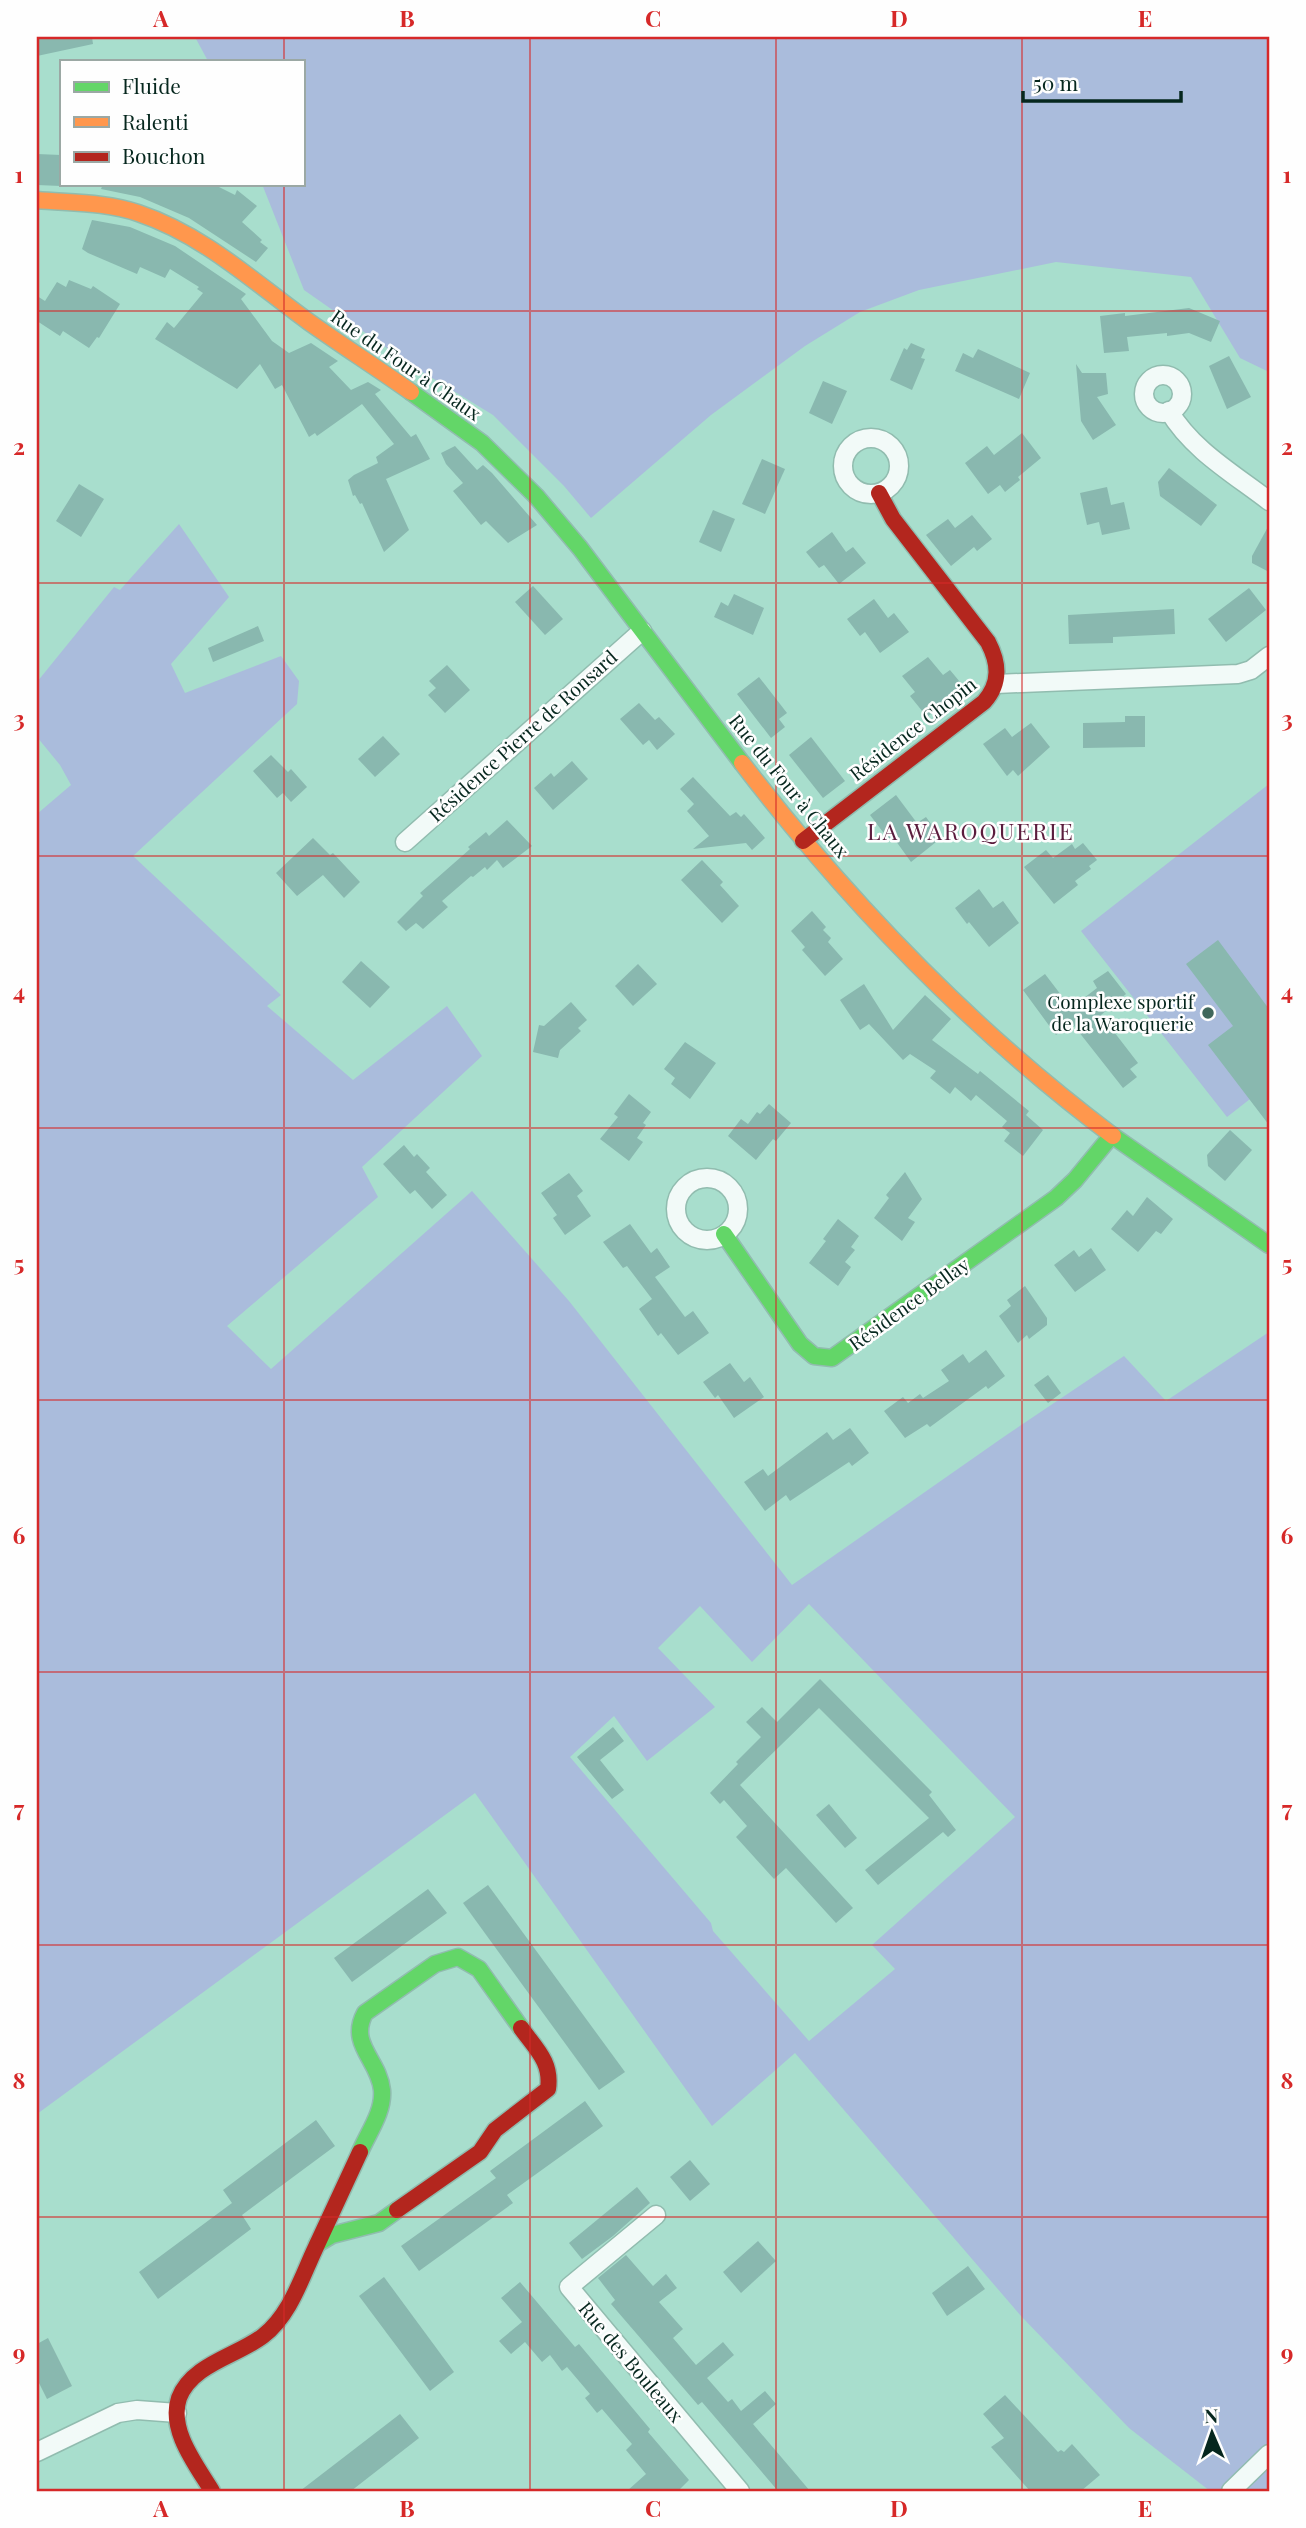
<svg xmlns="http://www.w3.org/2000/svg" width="1306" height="2528" viewBox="0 0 1306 2528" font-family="'Playfair Display',serif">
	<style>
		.green { fill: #aabcdc; fill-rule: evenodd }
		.building { fill: #89b8af }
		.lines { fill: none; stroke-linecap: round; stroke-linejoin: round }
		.street-casing { stroke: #91bcaf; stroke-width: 21 }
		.fast-casing { stroke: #91bcaf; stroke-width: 19 }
		.slow-casing { stroke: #91bcaf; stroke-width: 19 }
		.jam-casing { stroke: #91bcaf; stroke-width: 19 }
		.street { stroke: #f2faf8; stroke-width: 18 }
		.fast { stroke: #63d668; stroke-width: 16 }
		.slow { stroke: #ff974d; stroke-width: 16 }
		.jam { stroke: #b3261e; stroke-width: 16 }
		.grid { fill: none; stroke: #d62828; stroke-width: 2; stroke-opacity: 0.55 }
		.poi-dot { fill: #3f675b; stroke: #fefefe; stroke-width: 2.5 }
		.labels { text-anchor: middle; stroke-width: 5; stroke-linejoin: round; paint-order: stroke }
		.street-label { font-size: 19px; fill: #06271e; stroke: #fefefe }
		.poi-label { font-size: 19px; fill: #06271e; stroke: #fefefe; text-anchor: end }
		.quarter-label { font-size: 23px; letter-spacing: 2px; fill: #5b1c3d; stroke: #fefefe }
		.neatline { fill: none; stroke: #d62828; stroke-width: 2.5 }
		.grid-label { font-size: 23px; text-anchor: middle; font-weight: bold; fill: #d62828 }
	</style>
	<rect width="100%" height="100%" fill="#a8decd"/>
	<g class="green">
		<polygon points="195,37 1269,37 1269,372 1240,358 1191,277 1056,262 919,290 860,312 805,346 711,415 591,518 564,486 493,415 414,367 304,290 262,184 303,184 303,61 208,61"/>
		<path d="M179,524L229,597L171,664L185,693L281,656L299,681L297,704L133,856L281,995L267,1006L353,1080L447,1006L482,1056L362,1167L378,1197L227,1326L271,1369L472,1191L569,1301L792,1585L1005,1436L1124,1356L1166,1401L1269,1332V2491H1210L1129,2428L1021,2316L795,2053L712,2126L475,1793L37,2114V814L71,785L60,765L37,737V682L114,587L120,590ZM809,1604L1015,1817L872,1945L895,1969L809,2041L713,1931L711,1923L570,1757L614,1716L647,1761L715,1707L658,1648L700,1606L752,1662Z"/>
		<polygon points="1269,784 1269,1124 1250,1099 1227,1117 1081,931"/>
	</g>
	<g class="building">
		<polygon points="37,37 92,37 93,44 37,56"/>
		<polygon points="37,154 61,155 61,186 37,185"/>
		<polygon points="103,184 213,184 235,195 237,190 257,206 242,222 262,240 260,242 268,248 256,262 189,218 140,197 101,189"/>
		<polygon points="92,220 130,227 175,246 246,294 241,299 272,341 289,353 311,343 338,361 329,367 351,390 368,382 381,390 375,394 411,437 416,434 430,459 386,479 409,530 384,552 362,503 360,504 355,495 353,496 348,480 354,475 378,463 376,457 394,444 362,404 317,436 315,433 309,437 282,385 275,389 260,364 237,389 155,339 167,322 174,328 203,293 197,289 199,287 170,269 165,278 140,267 137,274 88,253 82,249"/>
		<polygon points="69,280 91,289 93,286 120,304 99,338 97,337 89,348 63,331 60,336 37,321 37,296 45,301 57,282 66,287"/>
		<polygon points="1189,308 1220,321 1211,342 1189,333 1167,336 1167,333 1127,337 1129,351 1104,353 1100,316 1125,313 1125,316"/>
		<polygon points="911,343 925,349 921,358 925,359 912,390 890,380 904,348 907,350"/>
		<polygon points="978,349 1030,373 1019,399 955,371 963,353 973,358"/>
		<polygon points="1229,356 1251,397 1227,409 1209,366"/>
		<polygon points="1076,364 1082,373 1106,373 1108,394 1097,397 1116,425 1093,440 1081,421"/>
		<polygon points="823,381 847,391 832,424 809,413"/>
		<polygon points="1022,433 1041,458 1018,477 1020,480 1005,492 1000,485 988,494 965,463 987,446 994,455"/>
		<polygon points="455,446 477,470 483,465 492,473 537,525 508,543 486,521 481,525 453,491 463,483 446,464 441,453"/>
		<polygon points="762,459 785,469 765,514 742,504"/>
		<polygon points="1169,468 1217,505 1201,526 1160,496 1158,482"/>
		<polygon points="79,484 104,499 81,537 56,521"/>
		<polygon points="1107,487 1111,505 1124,502 1130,529 1102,535 1099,522 1087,525 1080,493"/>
		<polygon points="713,510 735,519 721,552 699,542"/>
		<polygon points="972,515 992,539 977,551 974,547 951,566 926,535 948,519 955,528"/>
		<polygon points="1269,525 1269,572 1252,563 1252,556"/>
		<polygon points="832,532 846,552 853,547 866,563 839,584 824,565 819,568 806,552"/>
		<polygon points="533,586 563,619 545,635 515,602"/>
		<polygon points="1249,588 1266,610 1226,642 1208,619"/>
		<polygon points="734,594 764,608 753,635 714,617 721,602 728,606"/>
		<polygon points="874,599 888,618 894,613 909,632 880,653 865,632 860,636 847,619"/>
		<polygon points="1174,609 1175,634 1113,637 1113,643 1069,644 1068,615"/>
		<polygon points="258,626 264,641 213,662 208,648"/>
		<polygon points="928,657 943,675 950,670 965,688 927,717 910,696 915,692 902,676"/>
		<polygon points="447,665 470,690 445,713 428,695 436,688 429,681"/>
		<polygon points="759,677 787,713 779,719 785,727 771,738 737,694"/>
		<polygon points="639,703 655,720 659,717 675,734 657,750 649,740 643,745 620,719"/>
		<polygon points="1125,716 1145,716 1145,747 1083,748 1083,723 1125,722"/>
		<polygon points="1031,723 1050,747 1018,776 1013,770 1007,776 983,744 1005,728 1012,737"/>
		<polygon points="383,736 400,754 375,777 358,759"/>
		<polygon points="811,737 845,781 823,798 789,755"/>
		<polygon points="271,755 288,772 291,769 307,787 291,802 283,793 277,798 253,771"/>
		<polygon points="572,761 588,779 553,810 534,788 551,773 554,777"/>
		<polygon points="693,777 730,816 736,812 741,817 744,814 765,838 752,850 746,843 693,849 709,836 687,811 694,804 680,789"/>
		<polygon points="896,795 917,823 926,817 941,838 911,862 893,837 889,840 870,815"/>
		<polygon points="507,820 532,846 503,868 497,860 487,870 485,867 473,877 471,876 442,901 448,907 423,929 416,923 406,931 397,922 423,896 420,893 470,849 468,847 486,832 489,836"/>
		<polygon points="313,838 330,855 333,853 360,882 344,898 323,875 297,896 276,873"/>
		<polygon points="1083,843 1097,860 1089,866 1091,869 1075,881 1078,885 1054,904 1024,867 1046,850 1053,858 1072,844 1075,849"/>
		<polygon points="702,860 723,882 720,885 739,906 722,923 681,880"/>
		<polygon points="979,889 993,908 1003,901 1019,923 989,947 969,922 967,924 955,908"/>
		<polygon points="812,911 826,927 823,930 831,938 828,942 843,959 825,976 802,950 805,947 791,931"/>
		<polygon points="1218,940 1269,1009 1269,1125 1208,1045 1233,1026 1186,964"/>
		<polygon points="361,961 390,987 370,1008 342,982"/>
		<polygon points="638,964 657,984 633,1006 615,986"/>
		<polygon points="1108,971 1126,994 1101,1015 1138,1063 1130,1069 1137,1077 1123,1088 1071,1022 1056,1035 1023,990 1045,974 1071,1008 1097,988 1093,981"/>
		<polygon points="864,984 893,1030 925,995 951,1019 932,1040 978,1074 980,1071 1029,1111 1026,1115 1043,1130 1023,1156 1004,1141 1010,1133 1002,1127 1007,1121 976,1095 971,1101 955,1087 950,1094 930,1078 936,1071 910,1054 903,1060 869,1024 860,1030 840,1000"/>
		<polygon points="571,1002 587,1020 578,1028 581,1031 560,1050 558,1058 533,1052 539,1025 544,1026"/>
		<polygon points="685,1042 716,1063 690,1099 671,1084 675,1078 664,1069"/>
		<polygon points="629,1094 651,1112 643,1123 646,1125 637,1138 643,1142 629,1161 600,1139 618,1117 614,1114"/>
		<polygon points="769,1104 791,1123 776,1141 773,1139 756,1160 728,1136 741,1119 748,1124 757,1112 760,1114"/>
		<polygon points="1230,1130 1252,1150 1225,1181 1208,1166 1207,1155"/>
		<polygon points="404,1145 414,1157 417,1154 430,1168 426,1172 447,1195 432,1209 415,1190 410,1194 383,1164"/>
		<polygon points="905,1172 922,1199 908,1218 915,1222 902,1241 874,1218 889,1198 886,1195"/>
		<polygon points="569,1173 583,1191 577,1196 591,1216 565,1235 553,1218 557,1215 541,1193"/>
		<polygon points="1147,1197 1173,1219 1161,1234 1156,1231 1138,1252 1111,1229 1127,1210 1133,1216"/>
		<polygon points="838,1219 859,1236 851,1247 855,1250 845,1262 851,1267 838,1286 809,1263 826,1241 823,1239"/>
		<polygon points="630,1224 651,1253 657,1248 670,1267 655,1277 685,1317 693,1311 709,1333 678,1355 661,1333 658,1336 639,1309 652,1299 627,1266 623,1268 603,1242"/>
		<polygon points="1091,1248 1106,1270 1075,1292 1054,1265 1074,1250 1079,1257"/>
		<polygon points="1025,1286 1047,1318 1047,1325 1029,1339 1027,1335 1018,1343 999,1316 1011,1306 1007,1300"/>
		<polygon points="986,1350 1005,1376 988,1389 986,1386 930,1427 927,1424 905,1438 884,1411 903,1397 908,1403 920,1394 923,1398 949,1381 941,1370 963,1354 969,1363"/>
		<polygon points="730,1363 744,1382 750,1377 764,1397 734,1418 718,1395 715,1398 703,1382"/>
		<polygon points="1048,1375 1061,1393 1048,1403 1034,1385"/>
		<polygon points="850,1428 869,1453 852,1466 849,1462 790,1501 786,1495 765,1511 744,1482 763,1469 768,1476 827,1432 833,1440"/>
		<polygon points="820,1679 932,1792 929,1795 956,1830 948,1837 943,1832 878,1885 865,1870 929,1818 819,1708 740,1785 853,1908 836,1923 786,1868 774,1879 736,1837 747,1826 724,1800 720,1804 710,1793 738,1764 736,1762 761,1737 746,1722 762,1707 777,1722"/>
		<polygon points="613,1727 624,1741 600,1760 624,1790 612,1799 577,1757"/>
		<polygon points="829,1804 857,1838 845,1848 816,1815"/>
		<polygon points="488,1885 625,2072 599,2090 463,1903"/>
		<polygon points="428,1889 447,1913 352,1982 334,1958"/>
		<polygon points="585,2101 603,2126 507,2195 513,2203 419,2271 401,2246 496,2178 490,2171"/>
		<polygon points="316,2120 335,2146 242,2215 251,2229 158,2299 139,2272 232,2203 223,2190"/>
		<polygon points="690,2160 710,2184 690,2201 670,2177"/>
		<polygon points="637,2187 650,2203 613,2236 582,2259 569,2243"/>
		<polygon points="758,2241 776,2261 741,2293 723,2272"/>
		<polygon points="626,2255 653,2286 666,2274 677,2288 659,2302 683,2329 673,2338 696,2365 723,2342 734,2355 707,2378 728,2402 732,2399 741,2411 765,2391 776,2404 753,2424 810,2491 778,2491 702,2402 698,2405 611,2304 615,2300 598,2278"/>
		<polygon points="968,2266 985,2289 947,2316 932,2293"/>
		<polygon points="384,2277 454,2372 430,2391 359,2296"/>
		<polygon points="520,2282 575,2347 579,2344 650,2429 648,2432 689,2480 678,2491 627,2491 646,2474 626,2450 632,2444 602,2409 597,2413 585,2398 590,2394 567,2367 562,2371 550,2355 542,2362 525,2342 511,2354 499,2341 522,2322 501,2298"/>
		<polygon points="48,2338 72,2386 47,2399 37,2379 37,2344"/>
		<polygon points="1005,2395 1058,2452 1061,2450 1064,2452 1072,2444 1100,2475 1081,2491 1030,2491 991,2447 1004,2438 983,2414"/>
		<polygon points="400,2414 419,2438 351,2491 300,2491"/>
	</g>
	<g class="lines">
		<defs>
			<g id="street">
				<circle cx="1163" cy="394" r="19"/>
				<path d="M1169,411C1192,450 1234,474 1269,501"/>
				<circle cx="871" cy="466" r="28"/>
				<polyline points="996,684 1238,674 1251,670 1269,656"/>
				<polyline points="405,842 642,631"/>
				<circle cx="707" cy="1209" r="31"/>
				<polyline points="656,2215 569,2287 740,2491"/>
				<polyline points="37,2452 118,2413 137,2410 177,2413"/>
				<polyline points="1231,2491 1269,2454"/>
			</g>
			<g id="fast">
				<polyline points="411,392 482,443 536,496 580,548 742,763"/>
				<polyline points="1113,1136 1269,1245"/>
				<polyline points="724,1234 800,1344 814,1356 832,1358 1056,1198 1075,1180 1112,1135"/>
				<path d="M360,2152C368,2133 384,2112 382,2090C379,2060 348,2044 365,2013L435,1964L458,1957L479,1969L521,2028"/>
				<polyline points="317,2244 332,2235 379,2223 397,2210"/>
			</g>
			<g id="slow">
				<path d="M37,200C70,203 106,202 138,213C204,235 254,282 309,322C343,346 377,368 411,392"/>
				<path d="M742,763C849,903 972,1030 1113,1136"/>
			</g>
			<g id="jam">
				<path d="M803,841L984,702C1001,683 999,663 988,642L893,519L879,493"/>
				<path d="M397,2210L480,2152L495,2130L548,2089C552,2062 536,2049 521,2028"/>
				<path d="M212,2491C197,2466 168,2430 179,2398C192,2364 237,2356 263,2336C290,2315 301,2279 315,2249C330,2217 345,2185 360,2152"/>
			</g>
		</defs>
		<use href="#street" class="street-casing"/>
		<use href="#fast" class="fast-casing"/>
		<use href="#slow" class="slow-casing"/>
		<use href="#jam" class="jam-casing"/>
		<use href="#street" class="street"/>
		<use href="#fast" class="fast"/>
		<use href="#slow" class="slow"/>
		<use href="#jam" class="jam"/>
	</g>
	<path class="grid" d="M284,37V61M530,37V2491M776,37V2491M1022,37V2491M284,184V2491M37,311H1269M37,583H1269M37,856H1269M37,1128H1269M37,1400H1269M37,1672H1269M37,1945H1269M37,2217H1269"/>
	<circle class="poi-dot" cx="1208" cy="1013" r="7"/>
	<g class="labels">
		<g class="street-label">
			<text transform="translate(406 365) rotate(35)" y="7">Rue du Four à Chaux</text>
			<text transform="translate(913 729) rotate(-38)" y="7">Résidence Chopin</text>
			<text transform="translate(523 736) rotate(-42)" y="7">Résidence Pierre de Ronsard</text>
			<text transform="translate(789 786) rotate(51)" y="7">Rue du Four à Chaux</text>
			<text transform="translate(909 1304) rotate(-36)" y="7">Résidence Bellay</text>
			<text transform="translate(631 2362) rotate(50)" y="7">Rue des Bouleaux</text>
		</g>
		<g class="poi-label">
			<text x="1194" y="1009">Complexe sportif<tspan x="1194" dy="22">de la Waroquerie</tspan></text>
		</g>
		<g class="quarter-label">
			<text x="971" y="840">LA WAROQUERIE</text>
		</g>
	</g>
	<rect width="1306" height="2528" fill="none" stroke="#fefefe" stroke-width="77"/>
	<rect x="60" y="60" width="245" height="126" fill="#fefefe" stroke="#9ba8a4" stroke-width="2"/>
	<rect x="74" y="82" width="35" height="10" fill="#63d668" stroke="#9ba8a4" stroke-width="2"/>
	<text x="122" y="94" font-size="21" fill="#06271e">Fluide</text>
	<rect x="74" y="117" width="35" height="10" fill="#ff974d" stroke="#9ba8a4" stroke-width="2"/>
	<text x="122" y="130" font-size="21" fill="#06271e">Ralenti</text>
	<rect x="74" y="152" width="35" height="10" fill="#b3261e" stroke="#9ba8a4" stroke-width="2"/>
	<text x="122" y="164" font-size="21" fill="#06271e">Bouchon</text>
	<g transform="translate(1212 2433) rotate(358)" stroke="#fefefe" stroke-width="5" paint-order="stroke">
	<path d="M0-5L12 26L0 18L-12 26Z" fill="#06271e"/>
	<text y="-10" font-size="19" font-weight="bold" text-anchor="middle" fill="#06271e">N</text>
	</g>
	<path d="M1023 91v10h158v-10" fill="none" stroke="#06271e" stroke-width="3.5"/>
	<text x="1033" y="91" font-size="21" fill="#06271e" stroke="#fefefe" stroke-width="5" paint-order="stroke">50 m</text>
	<rect x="38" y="38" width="1230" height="2452" class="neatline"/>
	<g class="grid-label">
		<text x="161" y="27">A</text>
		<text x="407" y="27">B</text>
		<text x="653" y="27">C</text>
		<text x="899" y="27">D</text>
		<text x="1145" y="27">E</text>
		<text x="19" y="183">1</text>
		<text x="1287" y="183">1</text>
		<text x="19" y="455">2</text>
		<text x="1287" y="455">2</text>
		<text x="19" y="727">3</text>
		<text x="1287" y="727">3</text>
		<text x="19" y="1000">4</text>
		<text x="1287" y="1000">4</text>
		<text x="19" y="1272">5</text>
		<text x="1287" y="1272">5</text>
		<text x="19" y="1544">6</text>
		<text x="1287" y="1544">6</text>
		<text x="19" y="1817">7</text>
		<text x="1287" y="1817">7</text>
		<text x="19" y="2089">8</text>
		<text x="1287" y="2089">8</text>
		<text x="19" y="2361">9</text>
		<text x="1287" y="2361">9</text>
		<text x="161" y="2517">A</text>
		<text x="407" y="2517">B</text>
		<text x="653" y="2517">C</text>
		<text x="899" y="2517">D</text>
		<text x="1145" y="2517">E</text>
	</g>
</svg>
